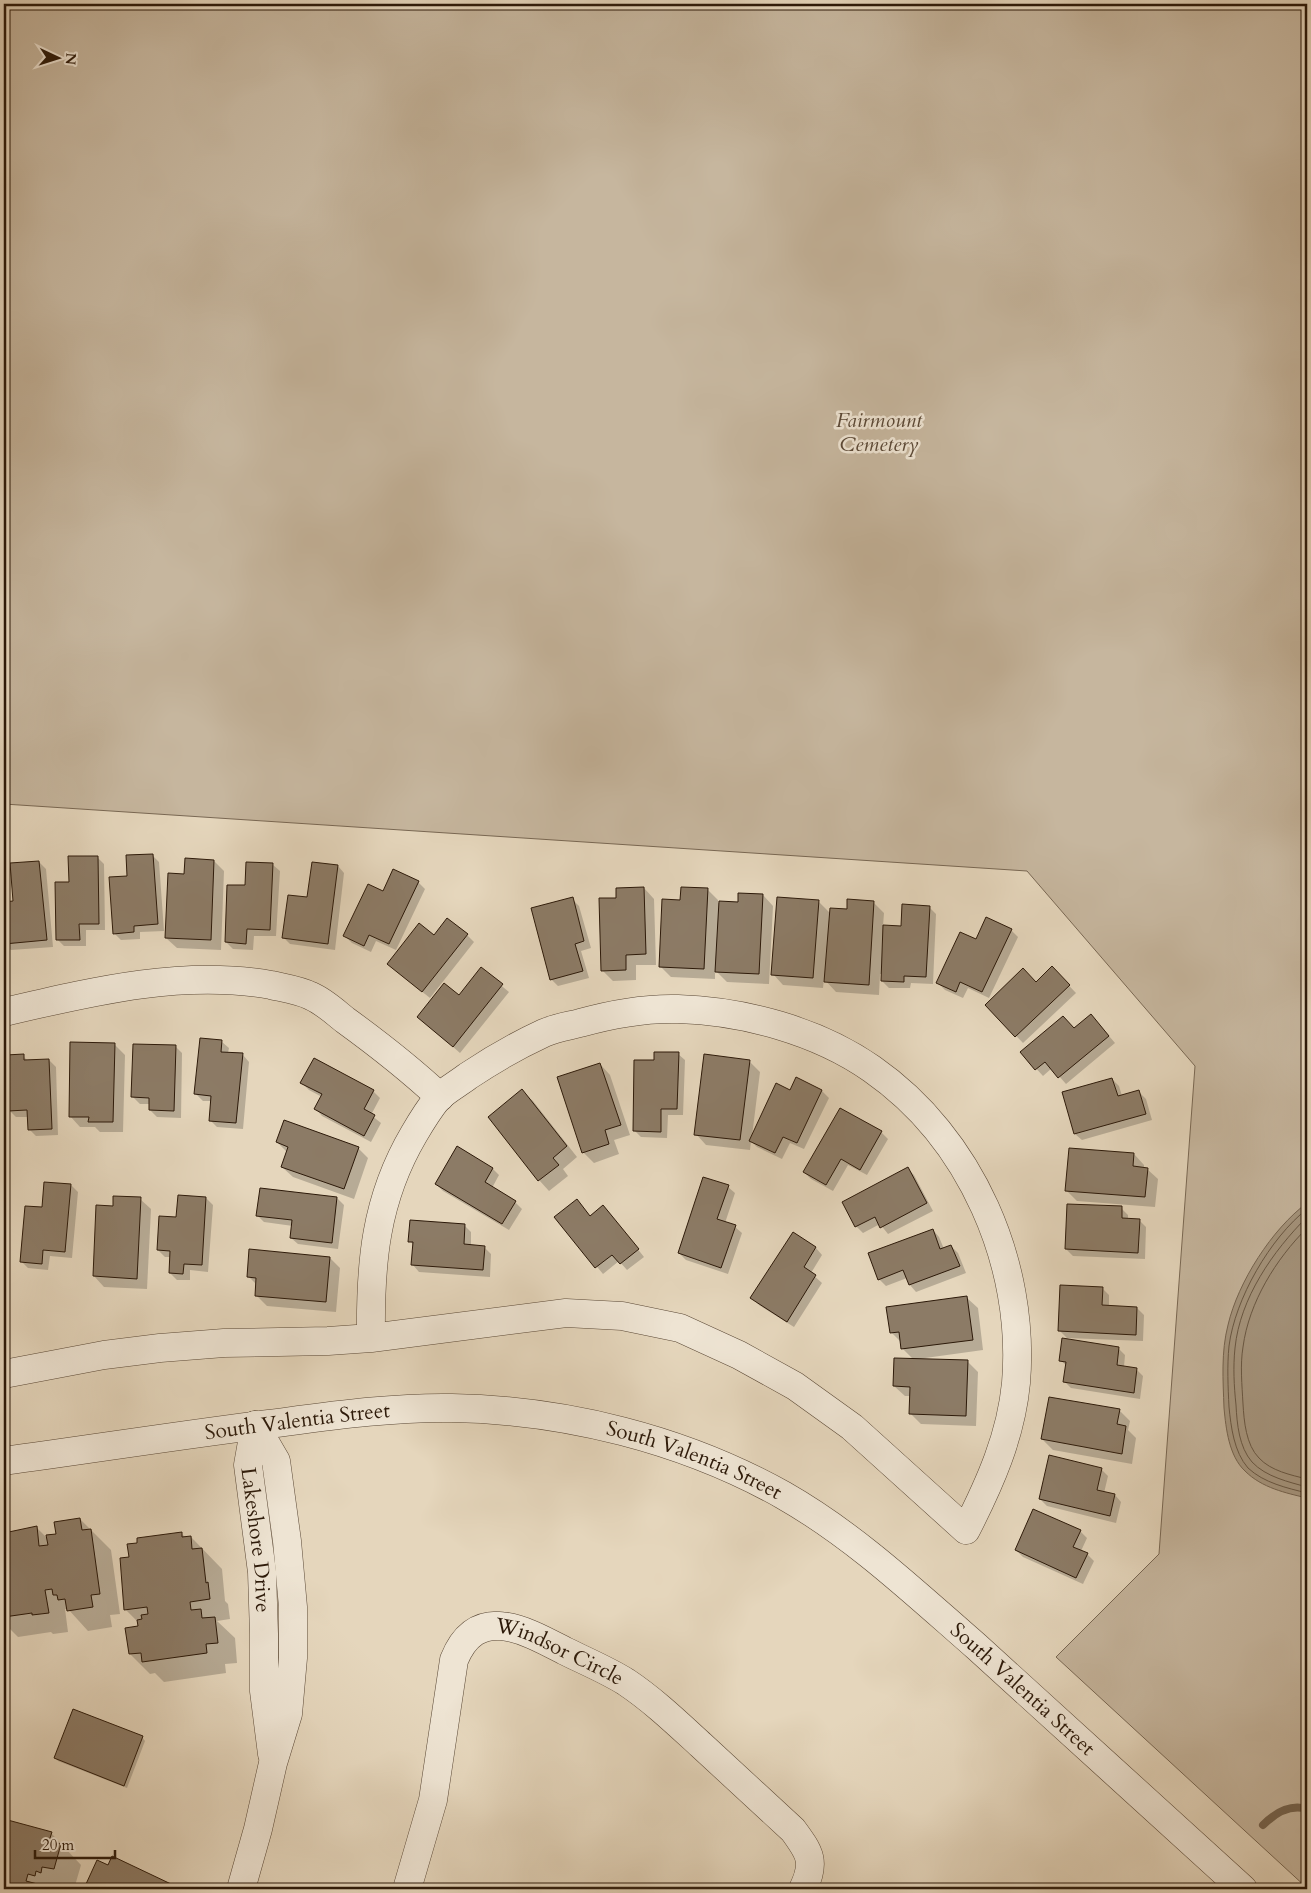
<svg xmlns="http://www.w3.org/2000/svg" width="1311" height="1893" viewBox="0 0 1311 1893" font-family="Cardo,serif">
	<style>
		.green { fill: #c6b69e; stroke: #796854 }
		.water { fill: #a6967f; stroke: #756450 }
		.shadow { fill: #0003 }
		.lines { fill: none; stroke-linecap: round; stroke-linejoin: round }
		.shore { stroke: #695844; stroke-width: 1 }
		.stream { stroke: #756450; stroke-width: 8 }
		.building { fill: #8c7b66; stroke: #2c1909 }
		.minor-casing { stroke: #5a4836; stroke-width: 29 }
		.minor { stroke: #eee4d3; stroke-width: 28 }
		.labels { text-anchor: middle; stroke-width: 5; stroke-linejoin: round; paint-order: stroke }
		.park-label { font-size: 21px; font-style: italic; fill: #5a4836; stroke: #eee4d3 }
		.street-label { font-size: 21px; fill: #2c1909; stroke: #eee4d3 }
	</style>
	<rect width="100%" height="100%" fill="#e5d6bc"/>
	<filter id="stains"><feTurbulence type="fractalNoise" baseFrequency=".004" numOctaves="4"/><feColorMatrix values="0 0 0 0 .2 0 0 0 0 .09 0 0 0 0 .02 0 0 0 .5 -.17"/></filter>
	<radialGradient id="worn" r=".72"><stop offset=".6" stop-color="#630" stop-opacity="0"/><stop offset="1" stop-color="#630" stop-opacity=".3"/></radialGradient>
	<polygon class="green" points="4,4 1307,4 1307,1888 1056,1657 1159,1554 1195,1066 1027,871 4,804"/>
	<path class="water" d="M1307,1203V1498C1286,1493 1262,1488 1245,1471C1229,1456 1226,1429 1224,1408C1223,1380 1221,1352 1228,1325C1238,1282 1272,1229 1307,1203Z"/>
	<g class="shadow">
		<polygon points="152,855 159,862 164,931 140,932 140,939 121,940 114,933 128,877"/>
		<polygon points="97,857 104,864 105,930 86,930 86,946 64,946 57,939 70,883"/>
		<polygon points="214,861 224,871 221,950 177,948 166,938 186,875"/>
		<polygon points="39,862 46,869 53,947 11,950 4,944 4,903 15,902"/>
		<polygon points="273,865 280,871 276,936 254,936 253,950 233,949 226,942 246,887"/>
		<polygon points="338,866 344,873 335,950 290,944 283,937 309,898"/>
		<polygon points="418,882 425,889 396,950 376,941 371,952 352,943 345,936 383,893"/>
		<polygon points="644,888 654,899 656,965 636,965 636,980 613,981 602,970 618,899"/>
		<polygon points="707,889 718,900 718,903 739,904 763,895 773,906 769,984 727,982 715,970 715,979 671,977 660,966"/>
		<polygon points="572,899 579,906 591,948 581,951 589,978 558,986 551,979"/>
		<polygon points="818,901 831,914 873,902 884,913 883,926 902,927 929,907 936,914 933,984 911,983 910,988 889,988 882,981 882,974 880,974 879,995 836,992 824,979 823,988 783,985 773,974"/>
		<polygon points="1011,930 1018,937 989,998 968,988 963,998 945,990 938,983"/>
		<polygon points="467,935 474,942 430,998 396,971 434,936"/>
		<polygon points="1052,968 1076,993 1023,1043 986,1005 1036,983"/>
		<polygon points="481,969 509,992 460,1053 419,1017 459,997"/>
		<polygon points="1098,1023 1115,1043 1066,1084 1052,1068 1043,1076 1021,1052 1074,1029"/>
		<polygon points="222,1042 229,1048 228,1053 243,1055 249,1062 243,1129 217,1127 210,1120 212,1101 203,1101 196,1094"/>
		<polygon points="114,1044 125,1055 123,1132 100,1132 95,1127 80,1127 70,1116"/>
		<polygon points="175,1046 182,1053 181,1118 157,1117 150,1110 150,1104 140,1104 133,1097"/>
		<polygon points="678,1054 685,1060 683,1115 668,1115 667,1138 641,1137 634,1130"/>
		<polygon points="23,1056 28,1061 49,1060 56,1067 58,1135 36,1136 29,1129 29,1117 16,1117 9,1110"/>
		<polygon points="749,1061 760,1072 752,1136 791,1092 796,1079 822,1091 829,1098 804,1149 790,1143 782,1159 757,1147 751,1141 750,1150 706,1145 696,1134"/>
		<polygon points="600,1064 610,1075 630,1135 614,1140 619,1154 594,1163 583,1152"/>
		<polygon points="1112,1079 1119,1086 1122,1096 1139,1092 1146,1099 1152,1120 1082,1140 1075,1134"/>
		<polygon points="302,1083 373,1091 380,1098 371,1115 381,1123 371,1142 322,1116 316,1109 322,1097 309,1090"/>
		<polygon points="522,1091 533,1101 577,1157 563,1169 568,1176 549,1191 539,1180"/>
		<polygon points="881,1132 888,1139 867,1175 848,1165 833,1191 811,1179 804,1172"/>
		<polygon points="277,1142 358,1148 368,1158 354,1199 293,1177 282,1167 287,1152"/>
		<polygon points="1134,1154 1144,1165 1144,1169 1147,1169 1158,1179 1155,1207 1077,1201 1066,1190"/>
		<polygon points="493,1169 499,1175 492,1188 515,1202 522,1209 509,1230 443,1191 436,1184"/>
		<polygon points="908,1169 914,1175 933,1211 888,1234 880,1224 863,1233 856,1226"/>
		<polygon points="45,1183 71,1185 78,1192 72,1258 50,1256 48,1270 28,1268 21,1261 43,1209"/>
		<polygon points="728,1187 735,1193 725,1223 735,1227 742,1233 728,1274 686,1260 679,1253"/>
		<polygon points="206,1198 213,1205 208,1272 190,1270 190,1280 177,1280 170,1273 171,1257 165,1257 158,1250 178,1218"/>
		<polygon points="337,1198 344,1205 338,1249 298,1244 291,1238 293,1226 264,1222 258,1216"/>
		<polygon points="140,1199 151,1209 147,1289 104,1287 94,1276 114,1207"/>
		<polygon points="583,1208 591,1217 610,1214 644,1257 627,1270 619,1261 603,1274 556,1217"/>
		<polygon points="1121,1208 1128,1215 1128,1219 1139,1220 1146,1227 1145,1259 1073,1256 1066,1249"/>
		<polygon points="464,1225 471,1232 471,1246 484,1247 491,1254 490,1277 419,1272 413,1265 414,1246 410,1241"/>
		<polygon points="933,1230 939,1237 944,1249 951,1246 958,1253 966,1273 916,1292 910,1285 907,1278 886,1286 879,1279"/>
		<polygon points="793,1234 816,1248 822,1255 811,1273 822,1283 794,1327 759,1305 752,1298"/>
		<polygon points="330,1258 340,1268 336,1312 267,1306 256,1295 257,1285 248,1276"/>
		<polygon points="1102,1288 1109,1295 1109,1307 1137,1308 1144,1315 1143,1341 1067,1338 1060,1331"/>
		<polygon points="967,1298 978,1308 983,1350 918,1359 918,1360 968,1362 978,1372 976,1426 921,1424 910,1413 911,1396 905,1396 894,1386 914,1360 903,1349 902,1343 891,1332"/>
		<polygon points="1118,1348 1125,1355 1124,1367 1136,1369 1143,1376 1140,1399 1071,1388 1064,1381 1067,1366 1060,1360"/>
		<polygon points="1119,1410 1130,1421 1128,1430 1136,1438 1132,1464 1053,1450 1042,1439"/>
		<polygon points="1101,1469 1108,1476 1104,1493 1115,1495 1121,1502 1116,1523 1047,1506 1040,1499"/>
		<polygon points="80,1519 111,1550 120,1614 110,1615 112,1627 88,1631 68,1609 65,1609 68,1632 53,1634 51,1632 18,1637 10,1629 4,1630 4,1534 36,1527 48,1539"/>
		<polygon points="1080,1531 1087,1538 1081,1551 1087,1554 1094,1561 1083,1584 1023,1557 1016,1550"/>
		<polygon points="181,1533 186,1538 191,1537 222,1569 225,1601 228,1604 230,1619 217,1621 235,1638 237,1663 225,1664 226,1673 164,1682 155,1673 150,1674 130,1654 139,1627 138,1622 126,1610 130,1558"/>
		<polygon points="142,1737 145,1741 127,1788 58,1761 55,1758"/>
		<polygon points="4,1820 51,1833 81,1865 74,1889 62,1886 61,1889 4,1889"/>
		<polygon points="109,1866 170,1885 175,1889 93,1889 88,1883"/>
	</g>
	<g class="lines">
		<g class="shore">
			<path d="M1307,1209C1270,1238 1235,1299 1229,1346C1227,1366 1228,1387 1229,1407C1231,1427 1234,1452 1248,1468C1264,1483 1287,1488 1307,1493"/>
			<path d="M1307,1217C1273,1251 1240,1298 1235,1348C1233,1367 1234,1386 1236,1405C1237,1424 1239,1447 1252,1462C1266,1477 1289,1482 1307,1487"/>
			<path d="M1307,1228C1276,1259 1249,1302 1243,1347C1240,1365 1242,1385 1243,1404C1244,1421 1246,1445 1259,1458C1271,1471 1291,1475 1307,1479"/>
		</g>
		<path class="stream" d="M1263,1825C1275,1813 1290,1804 1307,1809"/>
	</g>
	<g class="building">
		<polygon points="153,854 158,924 134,926 134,932 113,934 109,877 127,876 126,855"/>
		<polygon points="68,856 98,856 99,924 79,924 80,940 56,940 55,882 69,882"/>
		<polygon points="185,858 214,860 211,940 165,938 168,873 184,874"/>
		<polygon points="39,861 47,940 4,944 4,902 13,901 10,863"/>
		<polygon points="246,862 273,863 270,930 247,929 246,944 225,942 227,885 245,885"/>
		<polygon points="312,862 338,865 328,944 282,938 288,895 307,897"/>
		<polygon points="393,869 419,881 389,944 369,935 364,946 343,936 368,884 383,891"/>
		<polygon points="644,887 646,954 626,955 626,970 601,971 599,898 616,898 616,888"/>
		<polygon points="681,887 708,888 704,969 659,967 662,899 680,900"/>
		<polygon points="738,893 763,894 759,974 715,972 719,901 738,902"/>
		<polygon points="573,897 584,941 575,944 583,971 550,980 531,908"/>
		<polygon points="777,897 819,900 813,978 771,975"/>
		<polygon points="847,899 874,901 869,985 824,982 830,908 847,909"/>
		<polygon points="902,904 930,906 926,977 904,976 904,982 881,981 883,925 901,926"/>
		<polygon points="986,917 1012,929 982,992 960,982 956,992 936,983 960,932 976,939"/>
		<polygon points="447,918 468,934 422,992 387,964 419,923 434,935"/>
		<polygon points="1052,966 1070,985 1015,1037 985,1005 1023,968 1036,982"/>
		<polygon points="481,967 503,984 453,1047 417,1017 444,983 459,995"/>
		<polygon points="1091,1014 1109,1036 1058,1078 1045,1062 1035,1070 1020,1052 1063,1016 1074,1028"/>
		<polygon points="200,1038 222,1040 221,1052 243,1053 236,1123 209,1121 211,1096 194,1094"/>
		<polygon points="70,1042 115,1043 113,1122 88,1122 89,1117 69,1117"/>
		<polygon points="133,1044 176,1045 174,1111 149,1110 149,1098 131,1097"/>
		<polygon points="654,1052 679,1052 677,1109 661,1109 661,1132 633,1131 634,1060 654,1060"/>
		<polygon points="24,1054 24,1060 49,1059 52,1129 28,1130 27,1110 8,1111 6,1055"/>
		<polygon points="704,1054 750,1060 740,1140 694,1135"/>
		<polygon points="314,1058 374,1090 364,1109 375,1115 364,1136 314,1109 322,1094 300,1083"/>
		<polygon points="600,1063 621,1125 605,1130 609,1144 582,1153 557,1077"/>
		<polygon points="796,1077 822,1090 797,1143 783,1137 775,1153 749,1141 776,1083 790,1090"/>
		<polygon points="1112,1078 1118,1096 1139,1090 1146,1114 1074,1134 1062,1092"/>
		<polygon points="522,1089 567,1146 553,1158 559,1165 538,1181 488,1117"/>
		<polygon points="840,1108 882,1131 860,1170 841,1159 826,1185 803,1172"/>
		<polygon points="284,1120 359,1147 344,1189 281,1167 288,1147 276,1142"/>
		<polygon points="457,1146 493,1168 485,1182 516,1201 502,1224 435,1184"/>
		<polygon points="1069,1148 1134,1153 1133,1166 1148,1168 1145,1197 1065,1191"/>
		<polygon points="908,1167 927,1203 880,1228 875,1217 855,1227 842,1202"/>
		<polygon points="703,1177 729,1185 717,1219 736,1225 721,1268 678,1253"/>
		<polygon points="44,1182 71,1184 65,1252 43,1250 42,1264 20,1262 25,1206 42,1207"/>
		<polygon points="260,1188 337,1197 332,1243 290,1238 292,1220 256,1216"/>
		<polygon points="178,1195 206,1197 202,1265 184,1264 183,1274 169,1273 170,1251 157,1250 159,1216 176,1217"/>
		<polygon points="113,1196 141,1197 137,1279 93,1276 96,1205 113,1206"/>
		<polygon points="577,1199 590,1216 603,1205 639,1249 620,1264 612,1255 595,1268 554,1217"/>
		<polygon points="1067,1204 1122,1206 1122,1218 1140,1219 1138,1253 1065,1249"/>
		<polygon points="410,1220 465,1224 464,1244 485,1246 483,1270 411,1265 413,1242 408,1242"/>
		<polygon points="933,1229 940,1249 951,1245 960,1266 909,1285 903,1270 878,1280 868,1253"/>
		<polygon points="793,1232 816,1247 804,1267 816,1275 787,1322 750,1298"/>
		<polygon points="249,1249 330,1257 326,1302 255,1296 256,1278 247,1277"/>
		<polygon points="1060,1285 1103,1287 1102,1305 1137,1307 1136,1335 1058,1331"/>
		<polygon points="967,1296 973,1340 901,1349 899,1332 890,1333 886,1307"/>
		<polygon points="1062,1338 1119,1347 1117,1365 1137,1368 1134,1393 1063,1382 1066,1362 1059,1361"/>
		<polygon points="894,1358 968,1360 966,1416 909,1414 910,1387 893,1386"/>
		<polygon points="1049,1397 1120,1409 1117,1424 1126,1426 1122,1454 1041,1439"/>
		<polygon points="1049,1455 1102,1468 1097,1490 1115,1494 1110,1516 1039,1499"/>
		<polygon points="1033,1509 1081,1530 1073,1547 1088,1553 1076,1578 1015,1550"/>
		<polygon points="80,1518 82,1530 91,1529 100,1594 91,1595 93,1607 67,1611 65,1599 58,1600 57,1595 53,1595 52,1589 45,1590 49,1613 32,1615 32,1613 4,1617 4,1533 37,1526 39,1546 48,1545 46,1535 56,1534 54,1522"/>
		<polygon points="182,1532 182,1537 191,1536 192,1549 202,1548 206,1583 208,1582 210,1599 190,1602 191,1610 201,1609 202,1618 215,1617 218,1643 206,1644 207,1653 142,1662 141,1653 129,1654 125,1628 138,1626 137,1620 142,1619 141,1615 148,1614 147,1607 124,1610 120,1558 129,1557 127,1544 137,1543 137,1538"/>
		<polygon points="73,1709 143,1736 124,1786 54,1758"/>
		<polygon points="4,1819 52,1832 49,1841 61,1844 54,1869 42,1867 41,1873 36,1871 35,1876 28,1874 26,1881 49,1887 48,1889 4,1889"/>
		<polygon points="112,1856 171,1884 169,1889 97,1889 86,1884 97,1860 108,1865"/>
		<polygon points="533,1884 539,1889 529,1889"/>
	</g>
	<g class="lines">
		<defs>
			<g id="minor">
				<path d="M4,1012C90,992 182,969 271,985C284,988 299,990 311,996C323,1001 335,1012 345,1020C378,1044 410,1069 440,1097"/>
				<path d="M4,1374L104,1355L160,1348L224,1343L328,1341L371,1338L566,1313L622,1316L680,1328L739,1355L795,1386L852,1427L966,1530C990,1483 1011,1436 1016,1383C1026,1264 971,1138 872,1069C818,1031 744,1011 678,1009C645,1008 612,1014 580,1023C568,1026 555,1028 544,1033C518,1045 492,1060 468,1076C459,1083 446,1090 438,1098C429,1109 421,1122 414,1134C375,1200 370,1264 371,1338"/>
				<path id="s1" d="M255,1425L248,1465L262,1572L264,1634V1691L272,1754"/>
				<path id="s2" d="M4,1461C92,1449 181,1435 269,1424C330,1416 391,1407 452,1408C565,1410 683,1439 783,1495C855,1536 915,1593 977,1647C1066,1727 1154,1809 1243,1889"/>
				<polyline points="241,1889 258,1829 273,1763 288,1714 293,1658 293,1607 287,1541 276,1461 255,1425"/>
				<path id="s3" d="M407,1889L433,1800L454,1660C477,1603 525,1630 565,1651C585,1661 607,1670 626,1682C653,1700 677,1723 701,1745C732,1774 763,1802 793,1830C810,1853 816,1862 803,1889"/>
			</g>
		</defs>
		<use href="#minor" class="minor-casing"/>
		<use href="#minor" class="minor"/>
	</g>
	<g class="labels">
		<g class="park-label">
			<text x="879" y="427">Fairmount<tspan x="879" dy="24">Cemetery</tspan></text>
		</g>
		<g class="street-label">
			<text dy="7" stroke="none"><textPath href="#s2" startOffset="296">South Valentia Street</textPath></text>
			<text dy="7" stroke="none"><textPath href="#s2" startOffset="701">South Valentia Street</textPath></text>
			<text dy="7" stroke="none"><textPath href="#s1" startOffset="116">Lakeshore Drive</textPath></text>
			<text dy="7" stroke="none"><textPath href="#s3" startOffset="361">Windsor Circle</textPath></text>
			<text dy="7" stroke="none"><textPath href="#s2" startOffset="1106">South Valentia Street</textPath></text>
		</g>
	</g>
	<rect width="1311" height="1893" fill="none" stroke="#e5d6bc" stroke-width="20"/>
	<rect x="5" y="5" width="1301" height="1883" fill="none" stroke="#2c1909" stroke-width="2.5"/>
	<rect x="10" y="10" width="1291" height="1873" fill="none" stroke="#2c1909"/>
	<g transform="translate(58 58) rotate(94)" stroke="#eee4d3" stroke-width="4" paint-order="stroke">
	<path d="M0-4L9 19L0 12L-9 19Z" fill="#2c1909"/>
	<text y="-8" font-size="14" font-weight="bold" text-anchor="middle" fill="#2c1909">N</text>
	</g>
	<path d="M35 1850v8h80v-8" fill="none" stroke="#2c1909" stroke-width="2.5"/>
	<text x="42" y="1850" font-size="15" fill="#2c1909" stroke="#eee4d3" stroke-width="4" paint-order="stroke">20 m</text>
	<rect width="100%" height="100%" filter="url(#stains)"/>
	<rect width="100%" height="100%" fill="url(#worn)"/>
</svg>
